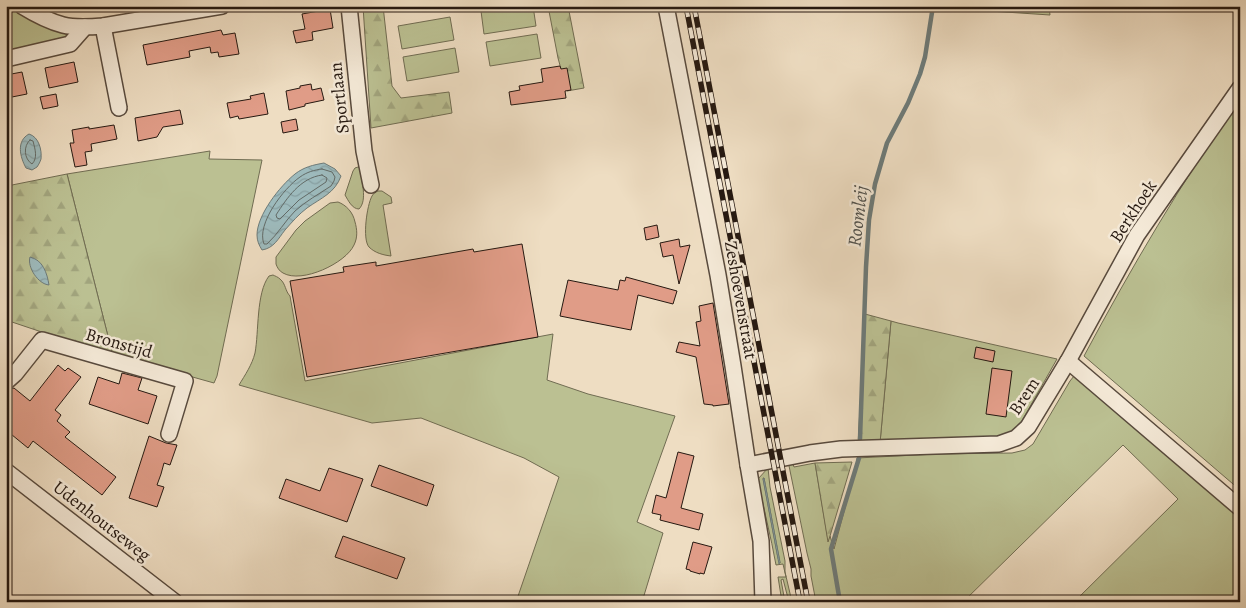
<svg xmlns="http://www.w3.org/2000/svg" width="1246" height="608" viewBox="0 0 1246 608" font-family="Alegreya,serif">
	<style>
		.green { fill: #bbc092; stroke: #706c52; fill-rule: evenodd }
		.forest { fill: url(#forest-firs); stroke: #706c52 }
		.water { fill: url(#water-waves); stroke: #6d7a78 }
		.lines { fill: none; stroke-linecap: round; stroke-linejoin: round }
		.shore { stroke: #626a66; stroke-width: 1 }
		.stream { stroke: #6d7a78; stroke-width: 4.5 }
		.building { fill: #e09c87; stroke: #261911 }
		.minor-casing { stroke: #584a3d; stroke-width: 18 }
		.minor { stroke: #f4e9d7; stroke-width: 15 }
		.rail-casing { stroke: #261911; stroke-width: 5.5 }
		.rail { stroke: #f4e9d7; stroke-width: 4; stroke-dasharray: 11; stroke-linecap: butt }
		.labels { text-anchor: middle; stroke-width: 5; stroke-linejoin: round; paint-order: stroke }
		.street-label { font-size: 18px; fill: #261911; stroke: #f4e9d7 }
		.water-label { font-size: 19px; font-style: italic; fill: #50514d; stroke: #f4e9d7 }
	</style>
	<defs>
		<pattern id="forest-firs" width="22" height="20" patternUnits="userSpaceOnUse" patternTransform="scale(1.25)"><rect width="22" height="20" fill="#bbc092"/><path d="M5 1l3.5 6h-7zM16 11l3.5 6h-7z" fill="#a1a47d"/></pattern>
		<pattern id="water-waves" width="16" height="10" patternUnits="userSpaceOnUse" patternTransform="scale(1.25)"><rect width="16" height="10" fill="#9dbabc"/><path d="M0 5q4-4 8 0t8 0" fill="none" stroke="#879fa1"/></pattern>
	</defs>
	<rect width="100%" height="100%" fill="#eeddc2"/>
	<filter id="stains"><feTurbulence type="fractalNoise" baseFrequency=".004" numOctaves="4"/><feColorMatrix values="0 0 0 0 .2 0 0 0 0 .09 0 0 0 0 .02 0 0 0 .5 -.17"/></filter>
	<radialGradient id="worn" r=".72"><stop offset=".6" stop-color="#630" stop-opacity="0"/><stop offset="1" stop-color="#630" stop-opacity=".3"/></radialGradient>
	<g class="green">
		<polygon points="6,6 30,19 61,30 67,35 66,38 6,51"/>
		<polygon points="509,6 533,6 536,26 484,34 481,11"/>
		<polygon points="929,6 1049,6 1050,15 929,7"/>
		<polygon points="450,17 454,40 402,49 398,26"/>
		<polygon points="537,34 541,58 490,66 486,42"/>
		<polygon points="455,48 459,72 407,81 403,57"/>
		<path d="M1240,99V490L1084,356C1131,268 1182,181 1240,99Z"/>
		<polygon points="210,151 209,159 262,160 217,376 214,383 164,369 113,356 67,174"/>
		<path d="M358,167L360,168C361,180 368,200 359,209C352,209 348,200 345,195L353,171L355,168Z"/>
		<path d="M378,191H382L391,197L392,203L383,205L391,256C383,255 375,253 369,247C362,239 367,205 372,196C374,193 375,192 378,191Z"/>
		<path d="M338,202C346,205 353,212 355,222C357,229 358,237 354,245C346,263 302,284 283,273C279,271 277,267 276,264V257L296,230L305,221L330,203Z"/>
		<path d="M273,275C275,276 278,277 280,279C286,284 285,291 290,296L305,381L553,334L547,380L588,394L675,416L637,522L663,533L642,602H516L559,477L524,458L421,418L372,423L239,385C245,375 252,365 255,353C259,332 256,293 269,276Z"/>
		<polygon points="891,321 898,323 1057,359 1023,419 1015,431 1007,438 880,443"/>
		<polygon points="1074,376 1240,517 1240,602 1074,602 1178,499 1123,445 963,602 816,602 811,576 811,569 807,553 788,461 793,464 794,467 815,463 828,540 830,536 834,549 857,463 857,458 936,454 1012,453 1025,450 1033,444 1070,381"/>
		<path d="M768,468L770,487L785,561V572L792,602H789L783,579L781,580L785,602H782L778,577H786L783,564L776,565C771,536 763,508 758,479ZM763,478H764L780,563L778,558Z"/>
	</g>
	<g class="forest">
		<polygon points="363,6 383,6 392,86 401,98 449,92 452,113 371,128"/>
		<polygon points="548,6 568,6 584,88 567,91 558,58"/>
		<polygon points="67,174 113,356 6,320 6,208 12,185"/>
		<polygon points="865,314 891,321 880,443 858,445"/>
		<polygon points="852,462 830,536 828,542 815,463"/>
	</g>
	<g class="water">
		<path d="M29,134C39,137 42,150 41,159C40,162 39,164 37,167L32,170L26,168C20,157 16,141 29,134Z"/>
		<path d="M324,163L335,169L341,176C335,193 321,198 307,208C299,214 292,222 285,230C278,239 274,248 262,250C259,245 257,241 257,235C257,215 280,186 295,174C304,167 313,165 324,163Z"/>
		<path d="M30,257C43,260 47,273 49,285C38,284 27,267 30,257Z"/>
		<polygon points="764,478 780,562 779,564 763,479"/>
	</g>
	<g class="lines">
		<g class="shore">
			<path d="M30,140L33,141C35,149 38,158 32,164C24,159 23,146 30,140Z"/>
			<path d="M322,169L332,172L335,177L334,181L331,186C319,194 306,201 295,211C285,221 278,234 267,244H264C256,224 284,188 300,177C307,172 314,170 322,169Z"/>
			<path d="M322,175L327,178L326,182L299,200L280,219L277,218L276,215C287,198 300,178 322,175Z"/>
		</g>
		<g class="stream">
			<polyline points="860,439 866,267 869,220 875,184 887,143 908,103 920,74 925,57 933,6"/>
			<polyline points="840,602 831,549 859,458"/>
		</g>
	</g>
	<g class="building">
		<polygon points="330,9 333,28 312,32 313,40 296,43 293,31 305,29 302,14"/>
		<polygon points="221,30 223,35 235,33 239,54 219,57 218,52 211,53 210,47 189,51 190,57 147,65 143,45"/>
		<polygon points="74,62 78,82 49,88 45,68"/>
		<polygon points="560,66 561,69 567,68 571,90 565,91 566,98 511,105 509,92 520,90 519,86 543,82 541,69"/>
		<polygon points="22,72 27,94 12,97 11,92 6,93 6,75"/>
		<polygon points="311,84 312,90 321,88 324,100 305,104 305,106 289,110 286,91 300,88 300,86"/>
		<polygon points="264,93 268,114 239,119 238,116 230,118 227,103 251,99 250,96"/>
		<polygon points="56,94 58,106 43,109 40,97"/>
		<polygon points="180,110 183,124 163,127 157,137 138,141 135,118"/>
		<polygon points="296,119 298,130 283,133 281,122"/>
		<polygon points="114,125 117,139 91,144 92,151 85,152 87,165 75,167 70,143 74,143 72,130 89,127 89,129"/>
		<polygon points="657,225 659,237 646,240 644,228"/>
		<polygon points="679,239 680,247 690,245 679,284 673,255 663,257 660,243"/>
		<polygon points="522,244 538,337 307,377 290,281 344,272 343,267 376,262 376,266 473,249 474,252"/>
		<polygon points="626,277 677,291 673,304 638,295 631,330 560,316 568,280 618,290 620,280 625,281"/>
		<polygon points="713,303 729,404 713,406 713,405 704,404 696,357 676,352 679,342 700,346 696,322 701,321 699,306"/>
		<polygon points="976,347 995,351 993,362 974,358"/>
		<polygon points="58,365 65,371 68,368 81,377 55,410 61,415 57,421 70,432 65,437 116,477 102,495 33,441 28,448 6,430 6,391 14,388 30,401"/>
		<polygon points="992,368 1012,371 1006,417 986,414"/>
		<polygon points="122,373 142,378 138,390 157,396 148,424 89,404 98,377 119,384"/>
		<polygon points="149,436 166,443 177,445 170,465 164,463 161,474 157,485 164,487 157,507 129,498"/>
		<polygon points="678,452 694,456 681,508 703,514 699,530 660,520 661,515 652,513 656,495 666,498"/>
		<polygon points="379,465 434,485 427,506 371,486"/>
		<polygon points="329,468 363,479 347,522 279,498 286,479 320,491"/>
		<polygon points="343,536 405,558 397,579 335,557"/>
		<polygon points="693,542 712,547 704,574 700,573 700,574 690,571 690,570 686,569"/>
	</g>
	<g class="lines">
		<defs>
			<g id="minor">
				<path d="M22,6C35,14 48,21 63,25C75,28 90,27 103,26L222,6"/>
				<polyline points="349,6 364,151 371,185"/>
				<polyline points="666,6 718,275 733,366 748,465 761,541 763,602"/>
				<polyline points="103,26 119,108"/>
				<polyline points="6,59 70,44 85,27"/>
				<polyline points="1068,361 1240,508"/>
				<polyline points="6,382 15,374 42,340 185,381 169,434"/>
				<polyline points="748,465 810,453 841,449 999,444 1016,438 1028,427 1068,361 1137,235 1240,88"/>
				<polyline points="6,471 175,602"/>
			</g>
		</defs>
		<use href="#minor" class="minor-casing"/>
		<use href="#minor" class="minor"/>
		<defs>
			<g id="rail">
				<polyline points="686,6 800,602"/>
				<polyline points="694,6 808,602"/>
			</g>
		</defs>
		<use href="#rail" class="rail-casing"/>
		<use href="#rail" class="rail"/>
	</g>
	<g class="labels">
		<g class="street-label">
			<text transform="translate(339 98) rotate(-96)" y="6">Sportlaan</text>
			<text transform="translate(1133 211) rotate(-57)" y="6">Berkhoek</text>
			<text transform="translate(741 300) rotate(80)" y="6">Zeshoevenstraat</text>
			<text transform="translate(119 343) rotate(16)" y="6">Bronstijd</text>
			<text transform="translate(1024 396) rotate(-57)" y="6">Brem</text>
			<text transform="translate(102 521) rotate(38)" y="6">Udenhoutseweg</text>
		</g>
		<g class="water-label">
			<text transform="translate(857 216) rotate(-83)" y="7">Roomleij</text>
		</g>
	</g>
	<rect width="1246" height="608" fill="none" stroke="#eeddc2" stroke-width="25"/>
	<rect x="8" y="8" width="1231" height="593" fill="none" stroke="#261911" stroke-width="2.5"/>
	<rect x="12" y="12" width="1221" height="583" fill="none" stroke="#261911"/>
	<rect width="100%" height="100%" filter="url(#stains)"/>
	<rect width="100%" height="100%" fill="url(#worn)"/>
</svg>
